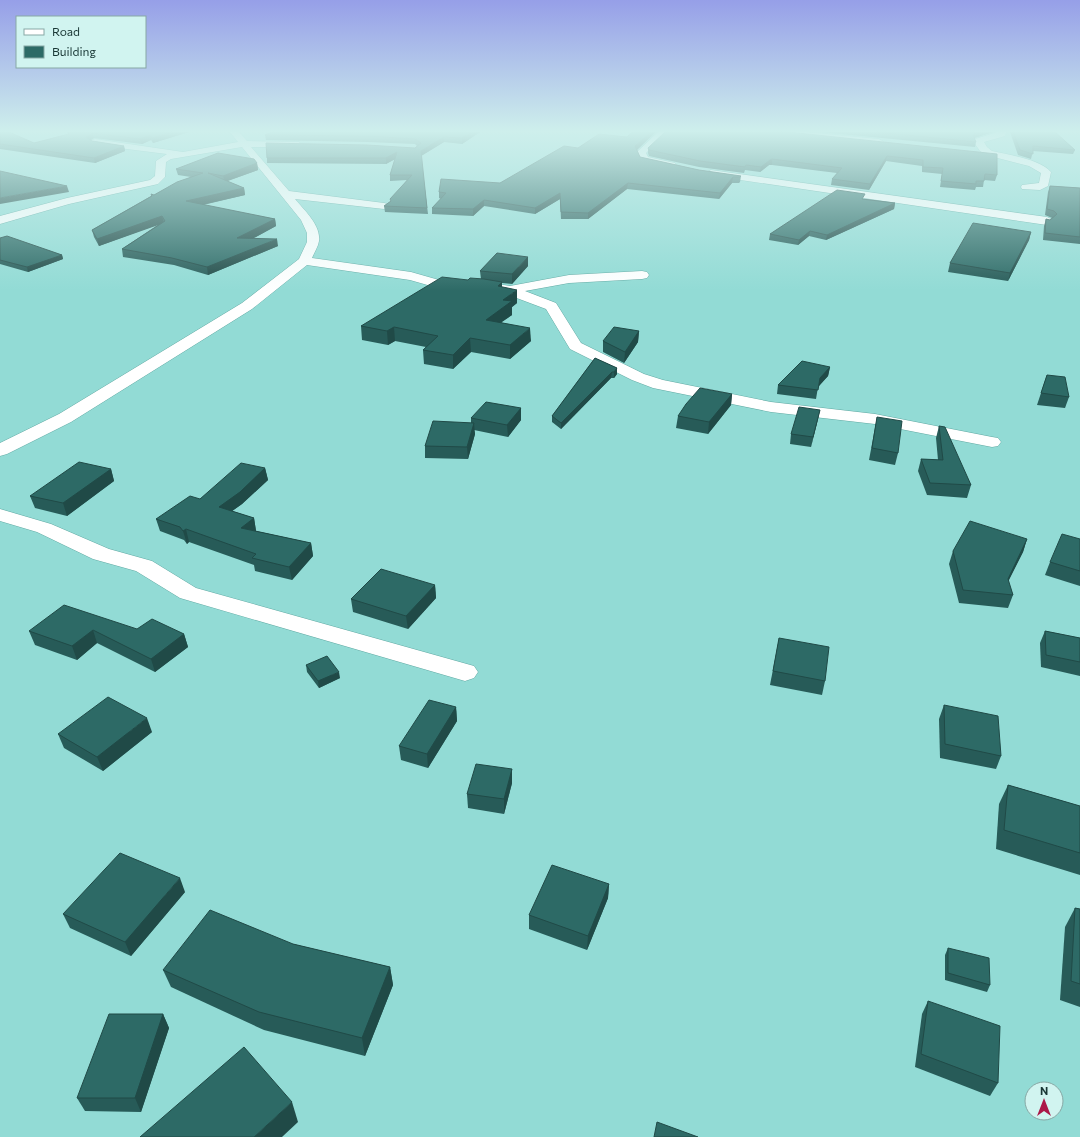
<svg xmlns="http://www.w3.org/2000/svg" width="1080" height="1137" viewBox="0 0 1080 1137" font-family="Commissioner,sans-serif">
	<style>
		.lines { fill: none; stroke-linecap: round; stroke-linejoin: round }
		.minor-casing { stroke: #61a9a3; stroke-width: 1 }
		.minor { fill: #fff; fill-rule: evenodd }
		.wall { fill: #275b58 }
		.shaded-wall { fill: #204a47 }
		.building { fill: #2d6a66; stroke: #204a47 }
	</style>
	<rect width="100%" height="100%" fill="#92dbd5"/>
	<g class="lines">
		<defs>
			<g id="minor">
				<path d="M230,132H239L247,141L299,142L301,144L299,146L296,147H251L289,191L384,203L388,204L390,206L388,208L384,209L295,199C304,210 321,225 319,241C318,247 314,253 312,258L411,272L439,280L485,282L510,286L569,275L642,271L647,272L649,275L647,278L642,279L569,283L525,291L556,303L581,343L644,374L663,380L771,402L875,414L992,437L998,438L1001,442L998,446L992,447L875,424L771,412L653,388L632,380L570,349L546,309L506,294L485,290L438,288L410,280L307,265L252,309L71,422L7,454L0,456V443L59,414L242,303L299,259L307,242V233L301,220L242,147L171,159L166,162L165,177L158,184L69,204L0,224V216L67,198L150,180L155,176L156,161L167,154L95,145L90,142L92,140L95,139L183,152L238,142Z"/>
				<polygon points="658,132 668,132 646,153 648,157 675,163 676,165 675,167 671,168 640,161 636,153"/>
				<polygon points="775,132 806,132 879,139 884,142 879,145 780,135"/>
				<path d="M998,132H1006L1005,136L984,142L987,147L992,151C1009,155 1040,159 1051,172L1048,186L1040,190L1022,189L1021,187L1022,185L1039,183L1041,173L1029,166L986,155L980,151L973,141L975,139Z"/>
				<polygon points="711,170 1047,217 1051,219 1053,221 1051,223 1047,225 707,175 706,173"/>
				<polygon points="0,509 51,524 109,549 152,561 196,588 474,666 478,672 474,678 465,681 180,598 136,571 93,559 37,532 0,521"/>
			</g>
		</defs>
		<use href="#minor" class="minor-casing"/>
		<use href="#minor" class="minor"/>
	</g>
	<g class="wall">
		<polygon points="0,132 34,143 68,134 67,132 189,132 153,143 151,140 142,144 94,138 90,140 92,141 124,146 125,151 95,163 0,149"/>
		<polygon points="480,132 462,144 444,142 421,156 428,214 385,212 384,206 391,201 407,180 390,181 390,175 395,159 386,164 267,163 267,158 415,148 417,146 415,144 368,142 266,140 265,135"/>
		<polygon points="788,132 997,175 995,181 984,180 983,187 976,187 975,190 940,187 942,174 922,172 922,166 886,161 869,190 831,185 832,179 837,173 772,165 769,165 760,172 745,170 744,173 699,167 649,156 648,153 648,148"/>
		<polygon points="820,132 993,132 974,138 976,142 975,147"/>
		<polygon points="1010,132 1055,132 1075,150 1073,154 1033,151 1031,159 1018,155"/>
		<polygon points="578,148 637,150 640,157 699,170 741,176 740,182 739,183 732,183 719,199 627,189 588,219 561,219 560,199 535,214 484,206 473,216 432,214 432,208 441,199 439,198 439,192 500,183"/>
		<polygon points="257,163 258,170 227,181 244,188 245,195 203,205 275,219 276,226 252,239 278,246 208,275 174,265 123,257 122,249 159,224 99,246 94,237 92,230 151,196 151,194 154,195 191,177 178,175 176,169"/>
		<polygon points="1050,186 1080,188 1080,244 1043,240 1044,226 1046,219 1050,220 1052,218 1045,215 1048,192"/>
		<polygon points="864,199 895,203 894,209 826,240 809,236 798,245 769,240 770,234"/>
		<polygon points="1031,232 1029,240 1008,281 948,272 950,263"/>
		<polygon points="0,238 62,255 63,259 28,272 0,264"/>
		<polygon points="528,266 512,284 502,283 502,287 517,303 512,307 512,315 501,322 531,341 510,359 471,352 453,369 424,364 423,350 426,347 395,341 388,345 362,340 361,326 468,280 481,279 480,271"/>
		<polygon points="639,331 638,342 624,363 603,352 603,341"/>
		<polygon points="595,358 617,368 617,374 614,378 611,378 561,429 552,422 552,416"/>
		<polygon points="830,367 828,376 818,387 816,399 777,394 778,385"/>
		<polygon points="1047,375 1069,397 1065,408 1037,405"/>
		<polygon points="732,394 731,405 708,434 676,428 678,416"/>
		<polygon points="521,408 521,420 508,437 474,430 475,434 468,459 425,458 425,446 471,423 471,418"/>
		<polygon points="820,410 811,447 790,444 791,434"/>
		<polygon points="877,417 898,453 895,465 869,460"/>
		<polygon points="939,426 971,485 967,498 927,495 918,471 921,459 938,460 936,438"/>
		<polygon points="265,468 268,480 242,504 232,511 254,518 256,531 311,543 313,556 292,580 255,571 254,565 189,542 187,544 184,540 160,531 156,519 200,499"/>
		<polygon points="111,469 114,481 67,516 35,508 30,496"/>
		<polygon points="1027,539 1023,552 1008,581 1013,595 1008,608 959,603 949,564 953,551"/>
		<polygon points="1080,539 1080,586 1045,575 1050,562"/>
		<polygon points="435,585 436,598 408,629 353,612 351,599"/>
		<polygon points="137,629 184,634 188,647 155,672 97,643 77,660 35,645 29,631"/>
		<polygon points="1045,631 1080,638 1080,676 1041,667 1040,643"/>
		<polygon points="779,638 825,681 822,695 770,685"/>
		<polygon points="306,665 340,678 319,688 307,672"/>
		<polygon points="944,705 1001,756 996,769 940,758 939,719"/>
		<polygon points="456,707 457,721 428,768 401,760 399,746"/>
		<polygon points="152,732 103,771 64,748 58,734"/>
		<polygon points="512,769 512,783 504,814 468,808 467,794"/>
		<polygon points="1008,785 1080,806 1080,875 996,849 999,804"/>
		<polygon points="609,884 608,898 587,950 529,929 529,915"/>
		<polygon points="185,892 131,956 70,928 63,914"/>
		<polygon points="1075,908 1080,909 1080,1007 1060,1000 1065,927"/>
		<polygon points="293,944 390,967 393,985 365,1056 264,1030 171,987 163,970"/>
		<polygon points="948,948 990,985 987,992 945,980 945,955"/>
		<polygon points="928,1001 998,1083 990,1096 915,1067 922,1014"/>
		<polygon points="163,1014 169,1028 141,1112 85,1111 77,1098"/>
	</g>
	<g class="shaded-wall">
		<polygon points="173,132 189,132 153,143 152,138"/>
		<polygon points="472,132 480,132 462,144 462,138"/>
		<polygon points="651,132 656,132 635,152 635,146"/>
		<polygon points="977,132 993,132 974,138 973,135 975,133"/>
		<polygon points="92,133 94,138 88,142 86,137"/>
		<polygon points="150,135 151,140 142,144 140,139"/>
		<polygon points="444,137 444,142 421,156 421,151"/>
		<polygon points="124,146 125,151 95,163 94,158"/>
		<polygon points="397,152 397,158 386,164 386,158"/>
		<polygon points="887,156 886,161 869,190 870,184"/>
		<polygon points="772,159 772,165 769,165 760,172 761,167 770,160"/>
		<polygon points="257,163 258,170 225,182 223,176"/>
		<polygon points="733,177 732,183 719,199 720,193"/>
		<polygon points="628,183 627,189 588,219 588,213"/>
		<polygon points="67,186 69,192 0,204 0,198"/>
		<polygon points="244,188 245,195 188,208 186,201"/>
		<polygon points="560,193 560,199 535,214 535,208"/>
		<polygon points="484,200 484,206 473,216 473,209"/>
		<polygon points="895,203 894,209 826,240 827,235"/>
		<polygon points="162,216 164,223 99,246 97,239"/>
		<polygon points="275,219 276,226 239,246 237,238"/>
		<polygon points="810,231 809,236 798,245 799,240"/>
		<polygon points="1031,232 1029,240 1008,281 1010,273"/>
		<polygon points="277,239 278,246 208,275 207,267"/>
		<polygon points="62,255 63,259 28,272 27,267"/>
		<polygon points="528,257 528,266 512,284 512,274"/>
		<polygon points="502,282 502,295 498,286"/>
		<polygon points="517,290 517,303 512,307 512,315 486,333 486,320 503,300"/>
		<polygon points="394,327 395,341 388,345 387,331"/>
		<polygon points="530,328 531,341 510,359 510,345"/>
		<polygon points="639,331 638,342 624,363 625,352"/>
		<polygon points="470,338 471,352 453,369 453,355"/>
		<polygon points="830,367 828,376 818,387 820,378"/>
		<polygon points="617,368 617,374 614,378 614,372"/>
		<polygon points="612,372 611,378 561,429 561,423"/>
		<polygon points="732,394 731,405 708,434 709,422"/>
		<polygon points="521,408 521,420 508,437 507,425"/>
		<polygon points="820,410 818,419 811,447 813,437"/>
		<polygon points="474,423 475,434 468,459 467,447"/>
		<polygon points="265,468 268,480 242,504 221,519 219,507"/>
		<polygon points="111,469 114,481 67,516 63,503"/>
		<polygon points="254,518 256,531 241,528"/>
		<polygon points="186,529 189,542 187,544 183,531"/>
		<polygon points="1027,539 1023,552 1003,592 1008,579"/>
		<polygon points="311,543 313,556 292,580 289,567"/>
		<polygon points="435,585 436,598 408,629 406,616"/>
		<polygon points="93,630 97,643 77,660 72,646"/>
		<polygon points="184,634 188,647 155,672 151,659"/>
		<polygon points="339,672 340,678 319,688 318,681"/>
		<polygon points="456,707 457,721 428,768 427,754"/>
		<polygon points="147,718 152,732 103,771 97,757"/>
		<polygon points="512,769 512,783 504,814 504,799"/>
		<polygon points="180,878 185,892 131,956 125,942"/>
		<polygon points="609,884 608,898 587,950 588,936"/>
		<polygon points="390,967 393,985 365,1056 362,1038"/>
		<polygon points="163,1014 169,1028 141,1112 135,1098"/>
		<polygon points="292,1102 298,1122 282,1137 254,1137"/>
	</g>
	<g class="building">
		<polygon points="0,132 9,132 34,143 69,134 68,132 173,132 152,138 150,135 140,139 92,133 86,137 92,141 124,146 94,158 0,144"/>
		<polygon points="272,132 472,132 462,138 444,137 421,151 427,208 384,206 391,201 390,199 412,175 390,175 397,152 386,158 267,158 266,143 367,145 415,148 421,143 415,139 368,136 265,135"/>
		<polygon points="632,132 651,132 635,146 640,157 699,170 741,176 740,177 733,177 720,193 628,183 588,213 561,212 560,193 535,208 484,200 473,209 432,208 446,193 439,192 441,179 500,183 564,146 578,148 599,134 627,137"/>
		<polygon points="665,132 788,132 997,154 997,175 985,174 984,181 976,181 976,184 941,181 943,168 923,167 923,160 887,156 870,184 832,179 842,168 772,159 770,160 761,167 746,165 745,167 700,161 649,150 648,148"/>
		<polygon points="876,132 977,132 975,133 973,135 976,142"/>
		<polygon points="1013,132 1055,132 1075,150 1033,146 1033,154 1020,150"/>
		<polygon points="218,153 254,159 257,163 223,176 208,173 244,188 186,201 275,219 237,238 277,239 207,267 172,258 122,249 165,221 162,216 97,239 92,230 152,196 151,194 154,195 177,182 203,173 176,169"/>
		<polygon points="0,171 67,186 0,198"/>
		<polygon points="1050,186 1080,188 1080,237 1045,233 1046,219 1050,220 1057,214 1054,211 1047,209"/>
		<polygon points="837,190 865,194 862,199 895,203 827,235 810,231 799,240 770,234"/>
		<polygon points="973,223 1031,232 1010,273 950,263"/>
		<polygon points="7,236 62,255 27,267 0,260 0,238"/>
		<polygon points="497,253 528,257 512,274 480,271"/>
		<polygon points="442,277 468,280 470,278 484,279 502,282 498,286 517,290 503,300 512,301 486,320 530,328 510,345 470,338 453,355 423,350 438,336 394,327 387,331 361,326"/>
		<polygon points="614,327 639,331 625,352 603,341"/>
		<polygon points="595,358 617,368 614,372 612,372 561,423 552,416"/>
		<polygon points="802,361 830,367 820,378 818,390 778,385"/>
		<polygon points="1047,375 1065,377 1069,397 1041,393"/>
		<polygon points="700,388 732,394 709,422 678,416 686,404"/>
		<polygon points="486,402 521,408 507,425 471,418"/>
		<polygon points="799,407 820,410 813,437 791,434"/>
		<polygon points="877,417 902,421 898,453 872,448"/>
		<polygon points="433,421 474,423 467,447 425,446"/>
		<polygon points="939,426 945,427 971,485 930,483 921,459 943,460"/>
		<polygon points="79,462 111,469 63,503 30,496"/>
		<polygon points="241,463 265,468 240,492 219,507 254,518 241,528 311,543 289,567 252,558 256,554 186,529 183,531 180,527 156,519 190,496 200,499"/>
		<polygon points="970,521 1027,539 1008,579 1013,595 963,590 953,551"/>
		<polygon points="1062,534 1080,539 1080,571 1050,562"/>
		<polygon points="381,569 435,585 406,616 351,599"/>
		<polygon points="64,605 137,629 152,619 184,634 151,659 93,630 72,646 29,631"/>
		<polygon points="1045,631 1080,638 1080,662 1046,655"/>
		<polygon points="779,638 829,647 825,681 773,671"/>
		<polygon points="327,656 339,672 318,681 306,665"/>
		<polygon points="108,697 147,718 97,757 58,734"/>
		<polygon points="429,700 456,707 427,754 399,746"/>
		<polygon points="944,705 998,716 1001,756 945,744"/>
		<polygon points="476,764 512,769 504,799 467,794"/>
		<polygon points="1008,785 1080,806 1080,853 1004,830"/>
		<polygon points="120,853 180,878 125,942 63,914"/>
		<polygon points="552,865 609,884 588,936 529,915"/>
		<polygon points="1075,908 1080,909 1080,984 1071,981"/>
		<polygon points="210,910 293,944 390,967 362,1038 259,1012 163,970"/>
		<polygon points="948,948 989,958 990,985 948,973"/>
		<polygon points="928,1001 1000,1026 998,1083 921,1054"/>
		<polygon points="109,1014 163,1014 135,1098 77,1098"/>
		<polygon points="244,1047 292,1102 254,1137 140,1137"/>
		<polygon points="657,1122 698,1137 654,1137"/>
	</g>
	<linearGradient id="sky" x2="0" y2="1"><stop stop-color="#969fe8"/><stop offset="0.45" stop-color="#ceefec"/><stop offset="1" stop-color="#ceefec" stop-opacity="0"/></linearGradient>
	<rect width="1080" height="291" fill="url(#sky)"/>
	<rect x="16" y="16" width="130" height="52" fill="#d1f4f0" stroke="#87a8a5"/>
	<rect x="24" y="29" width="20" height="6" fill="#ffffff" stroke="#87a8a5"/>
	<text x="52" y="36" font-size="12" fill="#193735">Road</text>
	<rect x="24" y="46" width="20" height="12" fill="#2d6a66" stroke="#87a8a5"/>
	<text x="52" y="56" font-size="12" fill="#193735">Building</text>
	<g transform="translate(1044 1101)"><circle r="19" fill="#d1f4f0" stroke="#87a8a5"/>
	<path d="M0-3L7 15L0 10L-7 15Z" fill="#ab1848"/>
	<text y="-6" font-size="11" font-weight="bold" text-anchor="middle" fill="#193735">N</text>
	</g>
</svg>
